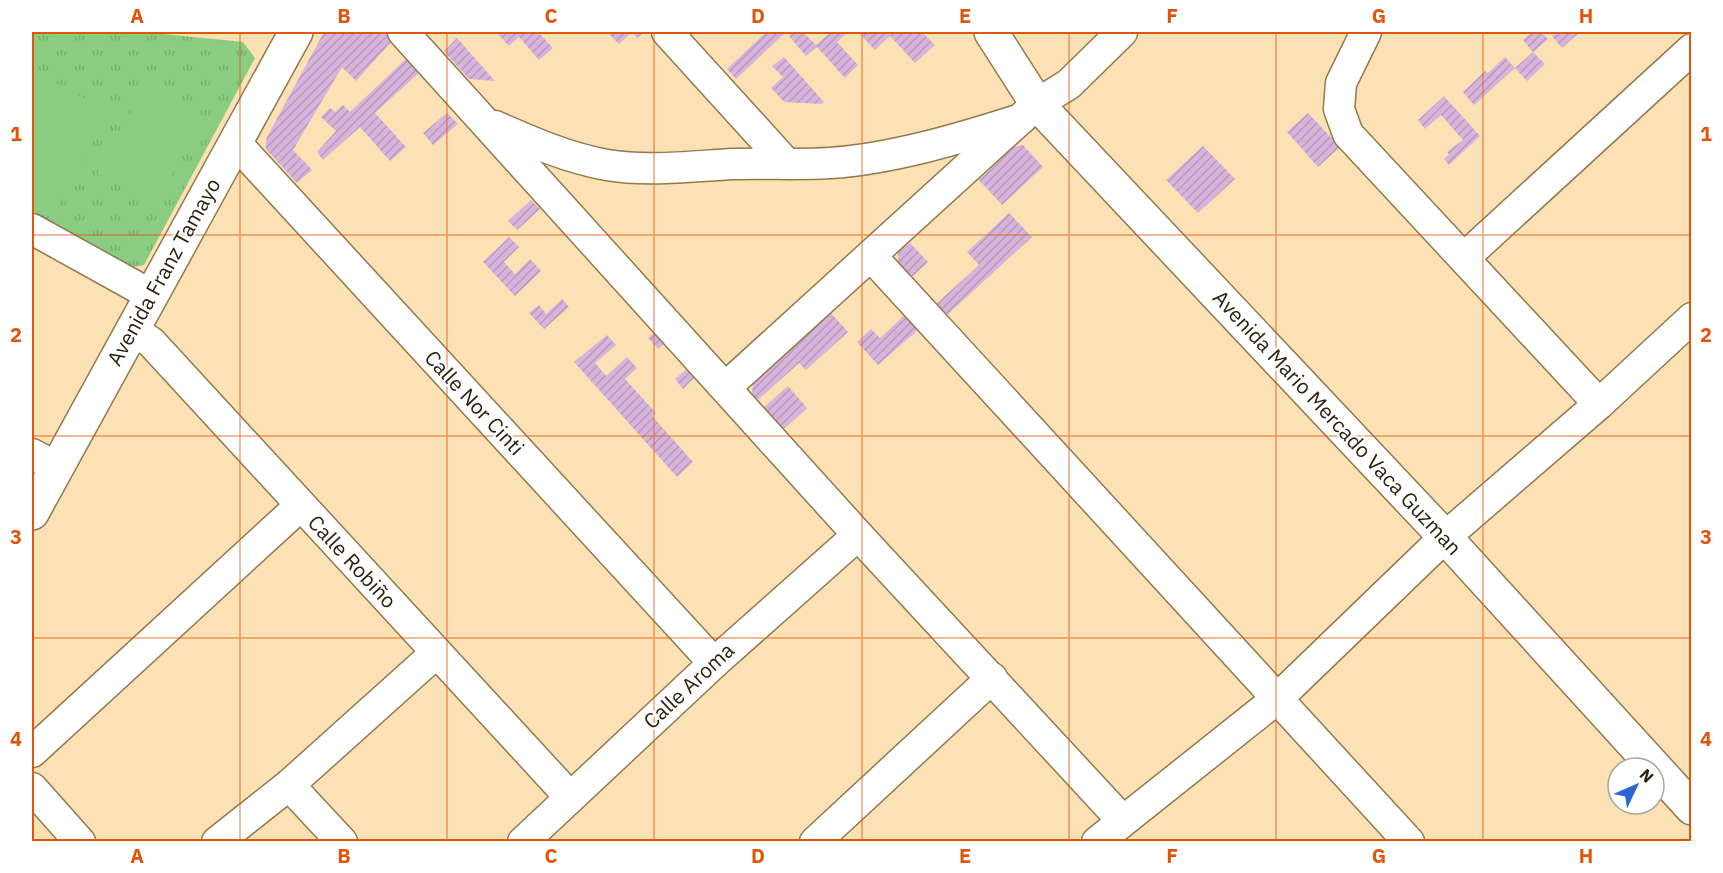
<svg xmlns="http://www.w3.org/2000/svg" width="1723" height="873" viewBox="0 0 1723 873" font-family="'IBM Plex Sans',sans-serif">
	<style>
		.grass { fill: url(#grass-tufts) }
		.garden { fill: #8acd80 }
		.building { fill: url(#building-hatch) }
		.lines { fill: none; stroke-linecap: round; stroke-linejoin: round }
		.minor-casing { stroke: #92794f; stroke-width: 33 }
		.tertiary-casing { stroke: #92794f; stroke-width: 36 }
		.minor { stroke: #fff; stroke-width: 30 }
		.tertiary { stroke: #fff; stroke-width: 33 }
		.grid { fill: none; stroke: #df560c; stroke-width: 1.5; stroke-opacity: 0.55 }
		.labels { text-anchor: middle; stroke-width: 4.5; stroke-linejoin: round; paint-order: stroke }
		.street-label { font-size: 21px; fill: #2b210f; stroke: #fff }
		.neatline { fill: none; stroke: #df560c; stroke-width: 2 }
		.grid-label { font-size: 20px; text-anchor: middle; font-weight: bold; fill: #df560c }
	</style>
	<defs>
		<pattern id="grass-tufts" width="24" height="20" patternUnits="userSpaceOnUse" patternTransform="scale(1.5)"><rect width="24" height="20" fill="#8acd80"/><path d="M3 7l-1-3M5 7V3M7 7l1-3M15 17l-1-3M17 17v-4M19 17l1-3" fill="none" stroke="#77b06d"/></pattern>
		<pattern id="building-hatch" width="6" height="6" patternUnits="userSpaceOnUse" patternTransform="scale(1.5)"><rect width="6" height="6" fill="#d6b4dc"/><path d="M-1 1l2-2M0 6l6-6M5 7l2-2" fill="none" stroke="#b89abc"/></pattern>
	</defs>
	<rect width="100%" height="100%" fill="#fbe1b3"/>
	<polygon class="grass" points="32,32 144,32 243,42 255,58 144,265 133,267 32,211"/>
	<g class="garden">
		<polygon points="32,70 109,112 55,212 32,199"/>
		<polygon points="145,85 204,117 155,205 97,173"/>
	</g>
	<g class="building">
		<polygon points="324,32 386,32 393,40 356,81 342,67 293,150 312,170 297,183 266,149 266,139"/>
		<polygon points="496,32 538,32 553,48 539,60 519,37 509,46"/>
		<polygon points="607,32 644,32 637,38 632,32 619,44"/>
		<polygon points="766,32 786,32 736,79 727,69"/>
		<polygon points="793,32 803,32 816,45 831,32 848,32 837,42 858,65 845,78 817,47 806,56 789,36"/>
		<polygon points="858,32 922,32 935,45 915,63 890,36 875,50"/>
		<polygon points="1532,32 1541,32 1548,39 1533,52 1545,64 1527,81 1515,68 1533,52 1523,40"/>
		<polygon points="1557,32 1580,32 1562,48 1552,36"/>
		<polygon points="457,38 495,81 469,79 444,51"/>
		<polygon points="408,57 420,72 375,113 406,147 390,161 360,127 323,160 317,152 336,131 321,117 330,108 335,112 343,105 350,112"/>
		<polygon points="784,57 824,102 822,104 784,102 771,88 783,77 772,66"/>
		<polygon points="1505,57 1515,68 1474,105 1463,92 1485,71 1488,73"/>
		<polygon points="1444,96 1480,136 1449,165 1444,159 1449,154 1447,152 1463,140 1441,115 1425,129 1418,120"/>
		<polygon points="447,113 458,124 433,145 423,133"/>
		<polygon points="1308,113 1340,147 1318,167 1287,132"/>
		<polygon points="1023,145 1043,167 1002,205 979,180 1014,147"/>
		<polygon points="1203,146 1235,179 1198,213 1166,180"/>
		<polygon points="531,200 540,209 517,230 508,221"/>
		<polygon points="1009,213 1032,237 947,315 936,304 979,265 967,252"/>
		<polygon points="509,237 519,247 504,262 515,274 530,259 541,271 515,296 483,262"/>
		<polygon points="910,243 928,262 912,277 898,262 898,253"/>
		<polygon points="562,299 569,307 544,329 529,313 539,305 546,314"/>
		<polygon points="831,313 848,332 806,370 799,363 758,400 752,394 753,383"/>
		<polygon points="905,315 918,330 878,365 857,342 871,329 880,338"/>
		<polygon points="657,330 667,341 658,349 648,338"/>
		<polygon points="607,335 616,345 595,363 606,376 627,357 637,368 625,379 656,413 652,416 693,462 677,477 574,362"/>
		<polygon points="689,367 697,375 683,389 675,379"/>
		<polygon points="788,386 807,408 784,429 764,407"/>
	</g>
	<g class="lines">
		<defs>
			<g id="minor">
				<polyline points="403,32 858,535 1122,820"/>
				<polyline points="667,32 786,163"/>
				<polyline points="1366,32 1341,83 1339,109 1348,134 1599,404"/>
				<path d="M495,126C531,142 568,158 607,165C649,172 692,166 734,164C766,163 798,165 830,163C892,159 962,138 1021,119"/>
				<polyline points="235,142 714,663"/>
				<polyline points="32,229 151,295"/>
				<polyline points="872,257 1409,842"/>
				<polyline points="1464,258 1692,49"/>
				<polyline points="132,330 151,342 570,797"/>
				<polyline points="726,387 1037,104 1069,84 1122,32"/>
				<polyline points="32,454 56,467"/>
				<polyline points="32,752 300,506"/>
				<polyline points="289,785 342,842"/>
				<polyline points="32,788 80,842"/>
				<polyline points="217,842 289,785 436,653"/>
				<polyline points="523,842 714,663 858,535"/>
				<polyline points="815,842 992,678"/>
				<polyline points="1097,842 1278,698 1445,537 1599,404 1692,318"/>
			</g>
			<g id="tertiary">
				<polyline points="991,32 1037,104 1445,537 1692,808"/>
				<polyline points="32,513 296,32"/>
			</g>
		</defs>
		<use href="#minor" class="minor-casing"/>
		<use href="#tertiary" class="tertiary-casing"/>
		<use href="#minor" class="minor"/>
		<use href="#tertiary" class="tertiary"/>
	</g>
	<path class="grid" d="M240,32V842M447,32V842M654,32V842M862,32V842M1069,32V842M1276,32V842M1483,32V842M32,235H1692M32,436H1692M32,638H1692"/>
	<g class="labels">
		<g class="street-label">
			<text transform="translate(164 272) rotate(-61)" y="7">Avenida Franz Tamayo</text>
			<text transform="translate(474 403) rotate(47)" y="7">Calle Nor Cinti</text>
			<text transform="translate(1337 423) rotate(47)" y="7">Avenida Mario Mercado Vaca Guzman</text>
			<text transform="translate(352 562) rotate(47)" y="7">Calle Robiño</text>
			<text transform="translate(689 686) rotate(-43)" y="7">Calle Aroma</text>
		</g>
	</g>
	<rect width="1723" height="873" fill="none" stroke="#ffffff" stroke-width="66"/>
	<g transform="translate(1636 786) rotate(46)"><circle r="28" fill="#ffffff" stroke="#aaa69f" stroke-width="1.5"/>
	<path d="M0-4.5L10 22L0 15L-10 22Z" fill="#2966d4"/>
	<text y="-9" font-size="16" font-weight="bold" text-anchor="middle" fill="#2b210f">N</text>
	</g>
	<rect x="33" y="33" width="1657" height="807" class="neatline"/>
	<g class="grid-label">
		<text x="137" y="23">A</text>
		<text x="344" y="23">B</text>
		<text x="551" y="23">C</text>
		<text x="758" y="23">D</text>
		<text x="965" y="23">E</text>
		<text x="1172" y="23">F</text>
		<text x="1379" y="23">G</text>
		<text x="1586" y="23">H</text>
		<text x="16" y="141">1</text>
		<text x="1706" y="141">1</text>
		<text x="16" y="342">2</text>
		<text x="1706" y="342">2</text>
		<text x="16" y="544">3</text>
		<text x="1706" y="544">3</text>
		<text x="16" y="746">4</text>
		<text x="1706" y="746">4</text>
		<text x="137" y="863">A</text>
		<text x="344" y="863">B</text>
		<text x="551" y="863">C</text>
		<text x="758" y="863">D</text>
		<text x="965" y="863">E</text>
		<text x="1172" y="863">F</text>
		<text x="1379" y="863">G</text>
		<text x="1586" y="863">H</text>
	</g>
</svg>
